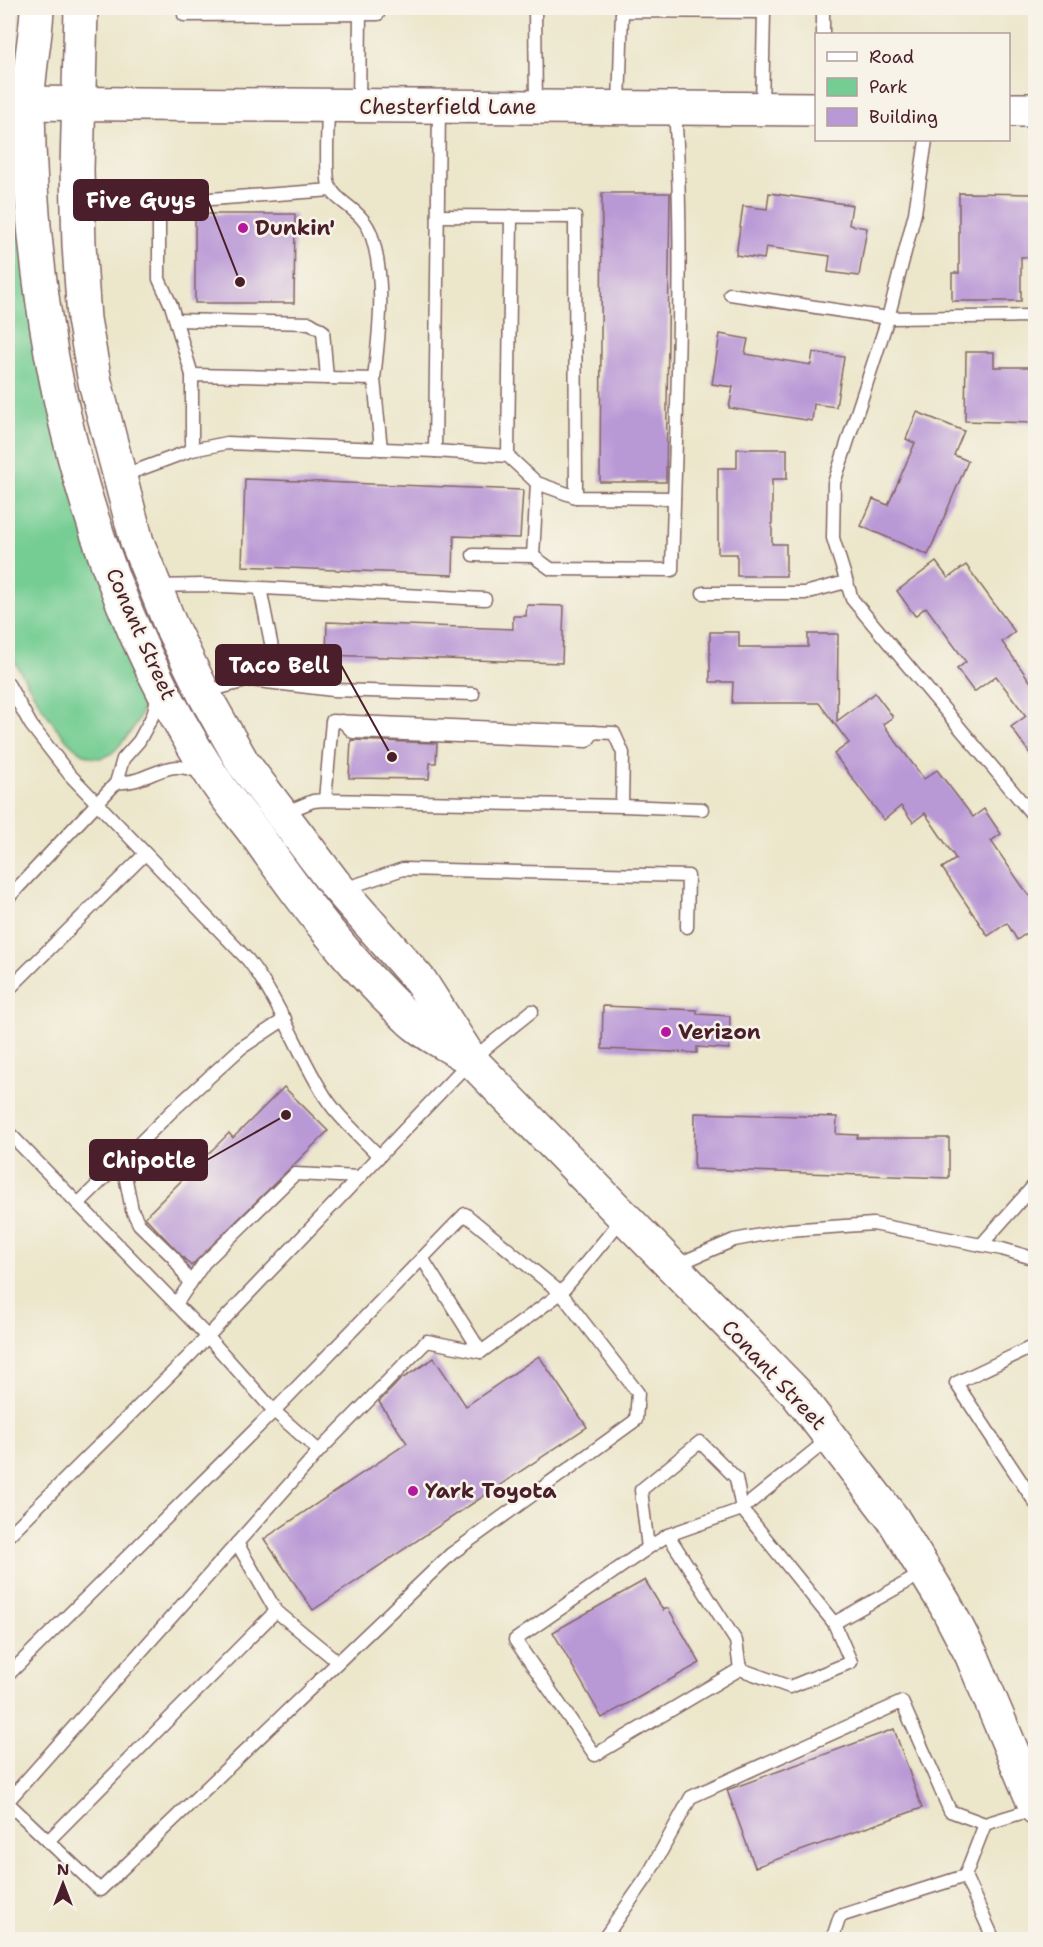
<svg xmlns="http://www.w3.org/2000/svg" width="1043" height="1947" viewBox="0 0 1043 1947" font-family="'Shantell Sans',sans-serif">
	<style>
		.green { fill: #74cd93; stroke: #5f765f; stroke-width: 1.5 }
		.building { fill: #b998d6 }
		.lines { fill: none; stroke-linecap: round; stroke-linejoin: round }
		.lane-casing { stroke: #836563; stroke-width: 15 }
		.secondary-casing { stroke: #836563; stroke-width: 36 }
		.primary-casing { stroke: #836563; stroke-width: 36 }
		.lane { stroke: #fff; stroke-width: 12 }
		.secondary { stroke: #fff; stroke-width: 33 }
		.primary { stroke: #fff; stroke-width: 33 }
		.poi-dot { fill: #b5179e; stroke: #f7f3e8; stroke-width: 2 }
		.labels { text-anchor: middle; stroke-width: 5; stroke-linejoin: round; paint-order: stroke }
		.street-label { font-size: 21px; fill: #4a1f2b; stroke: #f7f3e8 }
		.poi-label { font-size: 21px; font-weight: bold; fill: #4a1f2b; stroke: #f7f3e8; text-anchor: start }
		.leader { fill: none; stroke: #4a1f2b; stroke-width: 2 }
		.callout-dot { fill: #4a1f2b; stroke: #f7f3e8; stroke-width: 2 }
		.callout { fill: #4a1f2b; stroke: #4a1f2b; stroke-width: 2 }
		.callout-label { font-size: 22px; text-anchor: middle; font-weight: bold; fill: #fff }
	</style>
	<rect width="100%" height="100%" fill="#f7f3e8"/>
	<filter id="ink" filterUnits="userSpaceOnUse"><feTurbulence type="fractalNoise" baseFrequency=".0167" numOctaves="2"/><feDisplacementMap in="SourceGraphic" scale="12" xChannelSelector="R" yChannelSelector="G"/><feConvolveMatrix kernelMatrix="1 2 1 2 8 2 1 2 1" color-interpolation-filters="sRGB"/></filter>
	<filter id="wash" filterUnits="userSpaceOnUse"><feTurbulence type="fractalNoise" baseFrequency=".008" numOctaves="4" result="noise"/><feDisplacementMap in="SourceGraphic" scale="24" xChannelSelector="R" yChannelSelector="G"/><feGaussianBlur stdDeviation="1.35" result="paint"/><feColorMatrix in="noise" values="0 0 0 0 0 0 0 0 0 0 0 0 0 0 0 0 0 1.4 0 .05"/><feComposite in="paint" operator="in"/></filter>
	<g filter="url(#wash)">
		<rect width="100%" height="100%" fill="#ece6cb"/>
		<path class="green" d="M8,184L143,695C143,720 134,728 118,747C79,795 25,673 8,652Z"/>
		<g id="blocks">
			<g class="building">
				<polygon points="602,193 670,193 666,482 600,482"/>
				<polygon points="769,193 852,205 849,225 867,228 859,276 828,272 830,256 766,247 764,259 736,255 743,206 767,209"/>
				<polygon points="959,193 1035,194 1035,257 1021,257 1021,301 952,301 952,273 959,273"/>
				<polygon points="195,214 295,214 294,303 195,303"/>
				<polygon points="720,334 748,339 745,354 811,365 813,352 844,357 836,407 814,404 812,421 729,408 733,387 712,384"/>
				<polygon points="966,352 994,352 994,367 1035,367 1035,423 965,421"/>
				<polygon points="917,412 964,431 954,455 968,461 928,555 861,526 873,499 888,505 915,443 906,439"/>
				<polygon points="737,449 787,449 787,479 772,479 772,544 786,544 786,576 737,576 737,554 718,554 718,468 737,468"/>
				<polygon points="245,479 523,490 520,538 454,536 453,575 242,566"/>
				<polygon points="936,562 948,578 966,565 1015,632 1002,642 1035,688 1035,761 1011,727 1026,716 996,676 974,692 957,669 966,662 926,607 915,616 897,591"/>
				<polygon points="527,605 564,606 562,663 326,655 327,622 513,629 513,616 526,616"/>
				<polygon points="710,632 739,632 739,647 808,647 808,634 838,634 837,721 875,693 893,717 883,724 924,779 937,770 973,817 984,809 1001,834 991,841 1029,896 1035,891 1035,927 1017,940 1007,923 988,936 942,868 956,859 925,813 913,822 901,806 884,820 834,754 849,743 819,703 732,703 733,682 710,682"/>
				<polygon points="351,740 437,743 436,763 430,763 429,779 349,778"/>
				<polygon points="603,1006 697,1010 697,1014 730,1016 729,1049 697,1047 697,1053 602,1049"/>
				<polygon points="284,1087 328,1131 191,1266 145,1217 229,1133 233,1138"/>
				<polygon points="695,1113 837,1117 836,1134 858,1135 857,1138 949,1138 949,1178 694,1169"/>
				<polygon points="539,1356 587,1427 313,1610 264,1539 407,1443 379,1402 400,1380 434,1358 466,1406"/>
				<polygon points="645,1580 663,1610 668,1608 700,1663 602,1718 553,1632"/>
				<polygon points="894,1729 922,1808 755,1867 727,1790"/>
			</g>
		</g>
	</g>
	<g filter="url(#ink)">
		<use href="#blocks" fill-opacity="0" stroke="#836563" stroke-width="1.5"/>
		<g class="lines">
			<defs>
				<g id="lane">
					<polyline points="184,8 184,15 378,14 378,8"/>
					<polyline points="535,8 536,106"/>
					<polyline points="823,34 823,8"/>
					<polyline points="359,106 360,14"/>
					<polyline points="619,106 622,11 764,12 762,108"/>
					<path d="M328,107C328,123 325,173 329,185C335,203 364,209 372,237C386,282 379,333 374,379"/>
					<polyline points="926,140 915,213 888,318 834,483 833,538 852,599 1036,819"/>
					<polyline points="438,216 575,217 576,497"/>
					<polyline points="730,294 888,318 1036,316"/>
					<polyline points="176,320 310,323 323,331 327,378"/>
					<polyline points="192,375 171,305 159,279 159,210 184,201 332,190"/>
					<polyline points="192,450 192,375 374,379 381,449"/>
					<polyline points="435,451 508,456 537,483 576,497 674,498"/>
					<polyline points="508,456 511,216"/>
					<polyline points="122,476 192,450 227,443 435,451 439,108"/>
					<polyline points="473,555 533,556 537,483"/>
					<path d="M533,556L551,569L672,570C676,416 685,263 675,109"/>
					<polyline points="156,586 201,585 485,599"/>
					<polyline points="260,588 279,683"/>
					<polyline points="703,593 805,593 846,582"/>
					<path d="M8,684L31,725L70,775L248,960C279,1000 295,1047 321,1090C335,1115 359,1135 379,1156"/>
					<polyline points="204,692 250,680 333,690 473,694"/>
					<polyline points="342,721 353,732 587,741 594,732"/>
					<path d="M116,783C123,782 132,782 139,779C165,770 174,760 203,774"/>
					<polyline points="622,806 702,809"/>
					<polyline points="284,813 313,801 325,800 622,806 623,753 614,733 332,721 325,800"/>
					<polyline points="341,890 403,869 688,876 687,927"/>
					<polyline points="8,898 116,783 123,759 139,741 153,715 158,695"/>
					<polyline points="8,990 145,854"/>
					<polyline points="8,1132 207,1336 274,1411 319,1451"/>
					<polyline points="122,1160 132,1210 139,1224 174,1258 190,1284"/>
					<polyline points="78,1204 172,1111 241,1048 285,1019"/>
					<polyline points="981,1245 1036,1183"/>
					<polyline points="422,1258 481,1352"/>
					<polyline points="676,1265 734,1240 788,1230 873,1224 1002,1249 1036,1259"/>
					<polyline points="176,1304 204,1263 295,1174 360,1177"/>
					<polyline points="1036,1345 956,1383 1036,1504"/>
					<polyline points="830,1438 742,1509 834,1623 925,1572"/>
					<polyline points="668,1535 736,1641 740,1669"/>
					<polyline points="8,1536 190,1355 471,1060 532,1011"/>
					<polyline points="648,1548 641,1490 700,1442 736,1478 742,1509 668,1535 648,1548 515,1640 595,1755 740,1669 790,1687 851,1662 834,1623"/>
					<polyline points="276,1611 338,1662"/>
					<polyline points="8,1675 274,1411 465,1214 561,1293 638,1393 636,1420 451,1554 100,1890 8,1803"/>
					<polyline points="8,1801 319,1451 427,1341 481,1352 561,1293 623,1218"/>
					<polyline points="48,1841 276,1611 237,1543"/>
					<polyline points="965,1876 985,1824 1034,1809"/>
					<polyline points="603,1940 647,1877 691,1797 902,1702 950,1811 985,1824"/>
					<polyline points="832,1940 840,1916 965,1876 994,1940"/>
				</g>
				<g id="secondary">
					<polyline points="8,103 816,109"/>
					<polyline points="1008,110 1036,110"/>
				</g>
				<g id="primary">
					<path d="M37,8C36,41 27,74 28,108C31,340 86,582 214,779C228,801 245,819 260,840C304,903 352,966 408,1018C423,1033 445,1043 462,1054"/>
					<polyline points="81,8 77,170 79,245 84,319 95,382 137,542 170,624 204,694 243,763 334,883 421,982 471,1060 797,1394 893,1519 945,1604 972,1656 1036,1808"/>
				</g>
			</defs>
			<use href="#lane" class="lane-casing"/>
			<use href="#secondary" class="secondary-casing"/>
			<use href="#primary" class="primary-casing"/>
			<use href="#lane" class="lane"/>
			<use href="#secondary" class="secondary"/>
			<use href="#primary" class="primary"/>
		</g>
	</g>
	<g class="poi-dot">
		<circle cx="243" cy="228" r="6"/>
		<circle cx="666" cy="1032" r="6"/>
		<circle cx="413" cy="1491" r="6"/>
	</g>
	<g class="labels">
		<g class="street-label">
			<text x="448" y="114">Chesterfield Lane</text>
			<text transform="translate(141 634) rotate(66)" y="7">Conant Street</text>
			<text transform="translate(774 1375) rotate(47)" y="7">Conant Street</text>
		</g>
		<g class="poi-label">
			<text x="255" y="235">Dunkin'</text>
			<text x="678" y="1039">Verizon</text>
			<text x="425" y="1498">Yark Toyota</text>
		</g>
	</g>
	<path class="leader" d="M240 282L208 200M392 757L341 665M286 1115L207 1160"/>
	<g class="callout-dot">
		<circle cx="240" cy="282" r="6"/>
		<circle cx="392" cy="757" r="6"/>
		<circle cx="286" cy="1115" r="6"/>
	</g>
	<g class="callout">
		<rect x="74" y="180" width="134" height="40" rx="6"/>
		<rect x="216" y="645" width="125" height="40" rx="6"/>
		<rect x="90" y="1140" width="117" height="40" rx="6"/>
	</g>
	<g class="callout-label">
		<text x="141" y="208">Five Guys</text>
		<text x="279" y="673">Taco Bell</text>
		<text x="149" y="1168">Chipotle</text>
	</g>
	<rect width="1043" height="1947" fill="none" stroke="#f7f3e8" stroke-width="30"/>
	<rect x="815" y="33" width="195" height="108" fill="#f7f3e8" stroke="#b29e9c" stroke-width="1.5"/>
	<rect x="827" y="52" width="30" height="9" fill="#ffffff" stroke="#b29e9c" stroke-width="1.5"/>
	<text x="869" y="63" font-size="18" fill="#4a1f2b">Road</text>
	<rect x="827" y="78" width="30" height="18" fill="#74cd93" stroke="#b29e9c" stroke-width="1.5"/>
	<text x="869" y="93" font-size="18" fill="#4a1f2b">Park</text>
	<rect x="827" y="108" width="30" height="18" fill="#b998d6" stroke="#b29e9c" stroke-width="1.5"/>
	<text x="869" y="123" font-size="18" fill="#4a1f2b">Building</text>
	<g transform="translate(63 1884)" stroke="#f7f3e8" stroke-width="4.5" paint-order="stroke">
	<path d="M0-4.5L10 22L0 15L-10 22Z" fill="#4a1f2b"/>
	<text y="-9" font-size="16" font-weight="bold" text-anchor="middle" fill="#4a1f2b">N</text>
	</g>
</svg>
